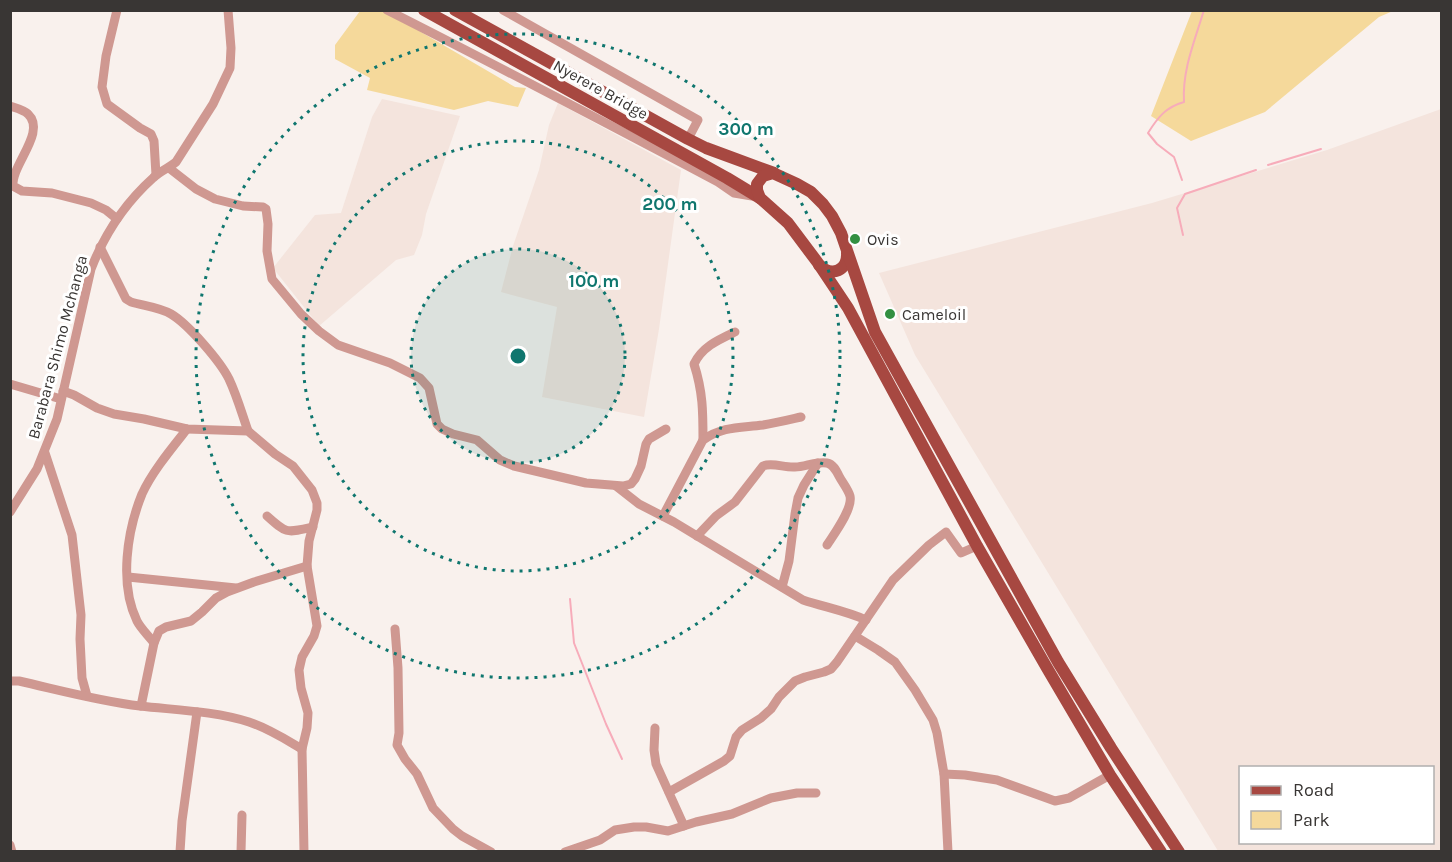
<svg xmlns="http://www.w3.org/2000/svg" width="1452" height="862" viewBox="0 0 1452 862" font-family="Karla,sans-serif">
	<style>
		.built { fill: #f4e4dd; fill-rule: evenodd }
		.green { fill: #f5d99b }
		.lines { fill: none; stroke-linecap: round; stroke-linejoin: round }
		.stream { stroke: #f7acba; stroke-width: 2 }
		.minor { stroke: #cf9891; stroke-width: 9 }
		.major { stroke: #a74841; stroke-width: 12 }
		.ring { fill: none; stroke: #0f766e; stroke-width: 3; stroke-dasharray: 3 6 }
		.poi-dot { fill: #339042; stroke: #fff; stroke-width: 2 }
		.labels { text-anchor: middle; stroke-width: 6; stroke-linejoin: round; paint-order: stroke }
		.street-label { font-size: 16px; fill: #393634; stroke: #fff }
		.poi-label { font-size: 16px; fill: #393634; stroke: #fff; text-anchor: start }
		.centre { fill: #0f766e; stroke: #fff; stroke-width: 3 }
		.ring-label { font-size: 18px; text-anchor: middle; font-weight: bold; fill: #0f766e; stroke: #fff; stroke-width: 6; stroke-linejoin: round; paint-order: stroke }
	</style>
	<rect width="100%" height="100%" fill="#f9f1ed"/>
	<g class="built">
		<polygon points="382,99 460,116 426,214 422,235 414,255 396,260 319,326 273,268 315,215 341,213 372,117"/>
		<polygon points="558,103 681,170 659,329 644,417 542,397 557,307 501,292 513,246 539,170 549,125"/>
		<path d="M1441,109V851H1218L915,355L879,273L1152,203L1327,150ZM1240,768H1432V842H1240Z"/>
	</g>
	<g class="green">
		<polygon points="360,11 385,11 515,87 526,88 518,107 488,101 454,110 367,90 370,78 335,59 335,45"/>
		<polygon points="1192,11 1192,10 1393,11 1379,17 1265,112 1191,141 1151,116"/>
	</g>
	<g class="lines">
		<g class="stream">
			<polyline points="1268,165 1321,149"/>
			<path d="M1182,180L1174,157L1157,144L1148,133C1158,117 1166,107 1184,102C1182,70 1195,40 1204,10"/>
			<polyline points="1183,235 1177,208 1185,194 1256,170"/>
			<polyline points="570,599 574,643 606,724 622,759"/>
		</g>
		<g class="minor">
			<polyline points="117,10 106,56 102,87 107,104 140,128 151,134 154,141 156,175"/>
			<path d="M387,10C498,66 608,124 718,182L734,193L752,196"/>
			<polyline points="503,10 698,120 688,139"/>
			<path d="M10,106C16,108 24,110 28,114C47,132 11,165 13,186L22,191L52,193L91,203L106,210L117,219"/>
			<polyline points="169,168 196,189 215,199 243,206 263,207 266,209 268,224 267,251 272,279 301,314 319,331 338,345 390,363 420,378 429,388 437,424 442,429 453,434 477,440 500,460 514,466 586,483 623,486 631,484 635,479 641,466 646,444 649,439 666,429"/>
			<path d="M100,247L126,299L131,302C144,306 159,307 171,314C188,324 220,361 229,379C237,396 242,414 248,431"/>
			<polyline points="10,384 61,399"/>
			<polyline points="63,391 74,395 97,408 114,414 144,419 187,429 248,431 275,454 293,466 312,490 317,503 317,510 309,541 307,566 317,626 314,636 302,657 299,670 301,688 308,713 307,728 302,749 304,852"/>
			<path d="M703,440C703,412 703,392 694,364C702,347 718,340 735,332"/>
			<polyline points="45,453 72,535 81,615 80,639 82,678 87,696"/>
			<path d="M616,486L639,504L674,522L803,600C824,607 846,611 866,620"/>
			<path d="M10,512L37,469L57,419L91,269C105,233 124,204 153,178C160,171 169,168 176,162L213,104L230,68L231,48L228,10"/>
			<path d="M267,516C287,534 286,533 313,527"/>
			<path d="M663,516L703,440C723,426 740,428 763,425C776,423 788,420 801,417"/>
			<path d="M697,536L716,516L735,502L763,466C772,462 785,468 795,467C805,467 816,461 827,463C833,464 836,470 839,476C842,482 848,489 850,496C853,509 834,534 827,545"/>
			<polyline points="128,577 236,588"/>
			<polyline points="782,587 789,561 795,514 798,498 804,485 818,463"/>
			<polyline points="395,629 398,668 399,733 397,745 405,759 417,774 433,808 453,829 462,836 491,852"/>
			<polyline points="855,636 878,650 895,662 915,690 933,720 937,733 944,774 948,852"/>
			<path d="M154,643C149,636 141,629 137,621C119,584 127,531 142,494C152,472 172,448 187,429"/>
			<path d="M10,681H19C59,690 99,701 140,706C175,710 215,711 249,722C268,728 285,739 302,749"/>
			<polyline points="141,706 154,643 159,631 166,627 191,621 202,612 216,598 227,592 254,582 307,566"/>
			<polyline points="655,728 654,750 656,764 684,826"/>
			<polyline points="944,774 965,775 997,780 1055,801 1069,798 1110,775"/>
			<polyline points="669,792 724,761 730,756 736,737 742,730 761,718 771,709 779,697 795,681 805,677 824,672 831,669 837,662 893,580 929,545 946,532 961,553 977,546"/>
			<polyline points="10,845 12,852"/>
			<polyline points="180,852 182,821 197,712"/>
			<polyline points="241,852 242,815"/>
			<polyline points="565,852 600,840 615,830 634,827 646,827 668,831 696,822 732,814 771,798 797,793 816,793"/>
		</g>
		<g class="major">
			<polyline points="424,10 727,178 760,198"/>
			<polyline points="455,10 688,139 706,148 774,173"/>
			<path d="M819,265C832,278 848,270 847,253"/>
			<polyline points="1161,852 1110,775 1047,668 977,546 848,308 818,263 788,223 760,198 757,190 757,184 763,176 773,173 797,184 811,192 823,204 832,216 841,233 875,332 1058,662 1111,748 1179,852"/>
		</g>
	</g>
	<circle cx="518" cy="356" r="107" fill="#0f766e" fill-opacity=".12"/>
	<g class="ring">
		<circle cx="518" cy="356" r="107"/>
		<circle cx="518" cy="356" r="215"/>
		<circle cx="518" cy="356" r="322"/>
	</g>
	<g class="poi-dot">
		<circle cx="855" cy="239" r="6"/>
		<circle cx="890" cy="314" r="6"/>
	</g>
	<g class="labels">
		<g class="street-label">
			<text transform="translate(601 89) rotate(29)" y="6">Nyerere Bridge</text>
			<text transform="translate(57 347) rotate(-75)" y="6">Barabara Shimo Mchanga</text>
		</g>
		<g class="poi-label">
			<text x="867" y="245">Ovis</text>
			<text x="902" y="320">Cameloil</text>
		</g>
	</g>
	<circle cx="518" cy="356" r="9" class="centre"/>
	<g class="ring-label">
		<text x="746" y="135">300 m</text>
		<text x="670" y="210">200 m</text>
		<text x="594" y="287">100 m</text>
	</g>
	<rect width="1452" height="862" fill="none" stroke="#393634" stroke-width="24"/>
	<rect x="1239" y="766" width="195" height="78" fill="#ffffff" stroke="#b0afae" stroke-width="1.5"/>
	<rect x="1251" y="786" width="30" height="9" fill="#a74841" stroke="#b0afae" stroke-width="1.5"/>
	<text x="1293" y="796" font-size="18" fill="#393634">Road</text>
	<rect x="1251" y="811" width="30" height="18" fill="#f5d99b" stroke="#b0afae" stroke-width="1.5"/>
	<text x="1293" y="826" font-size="18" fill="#393634">Park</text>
</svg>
